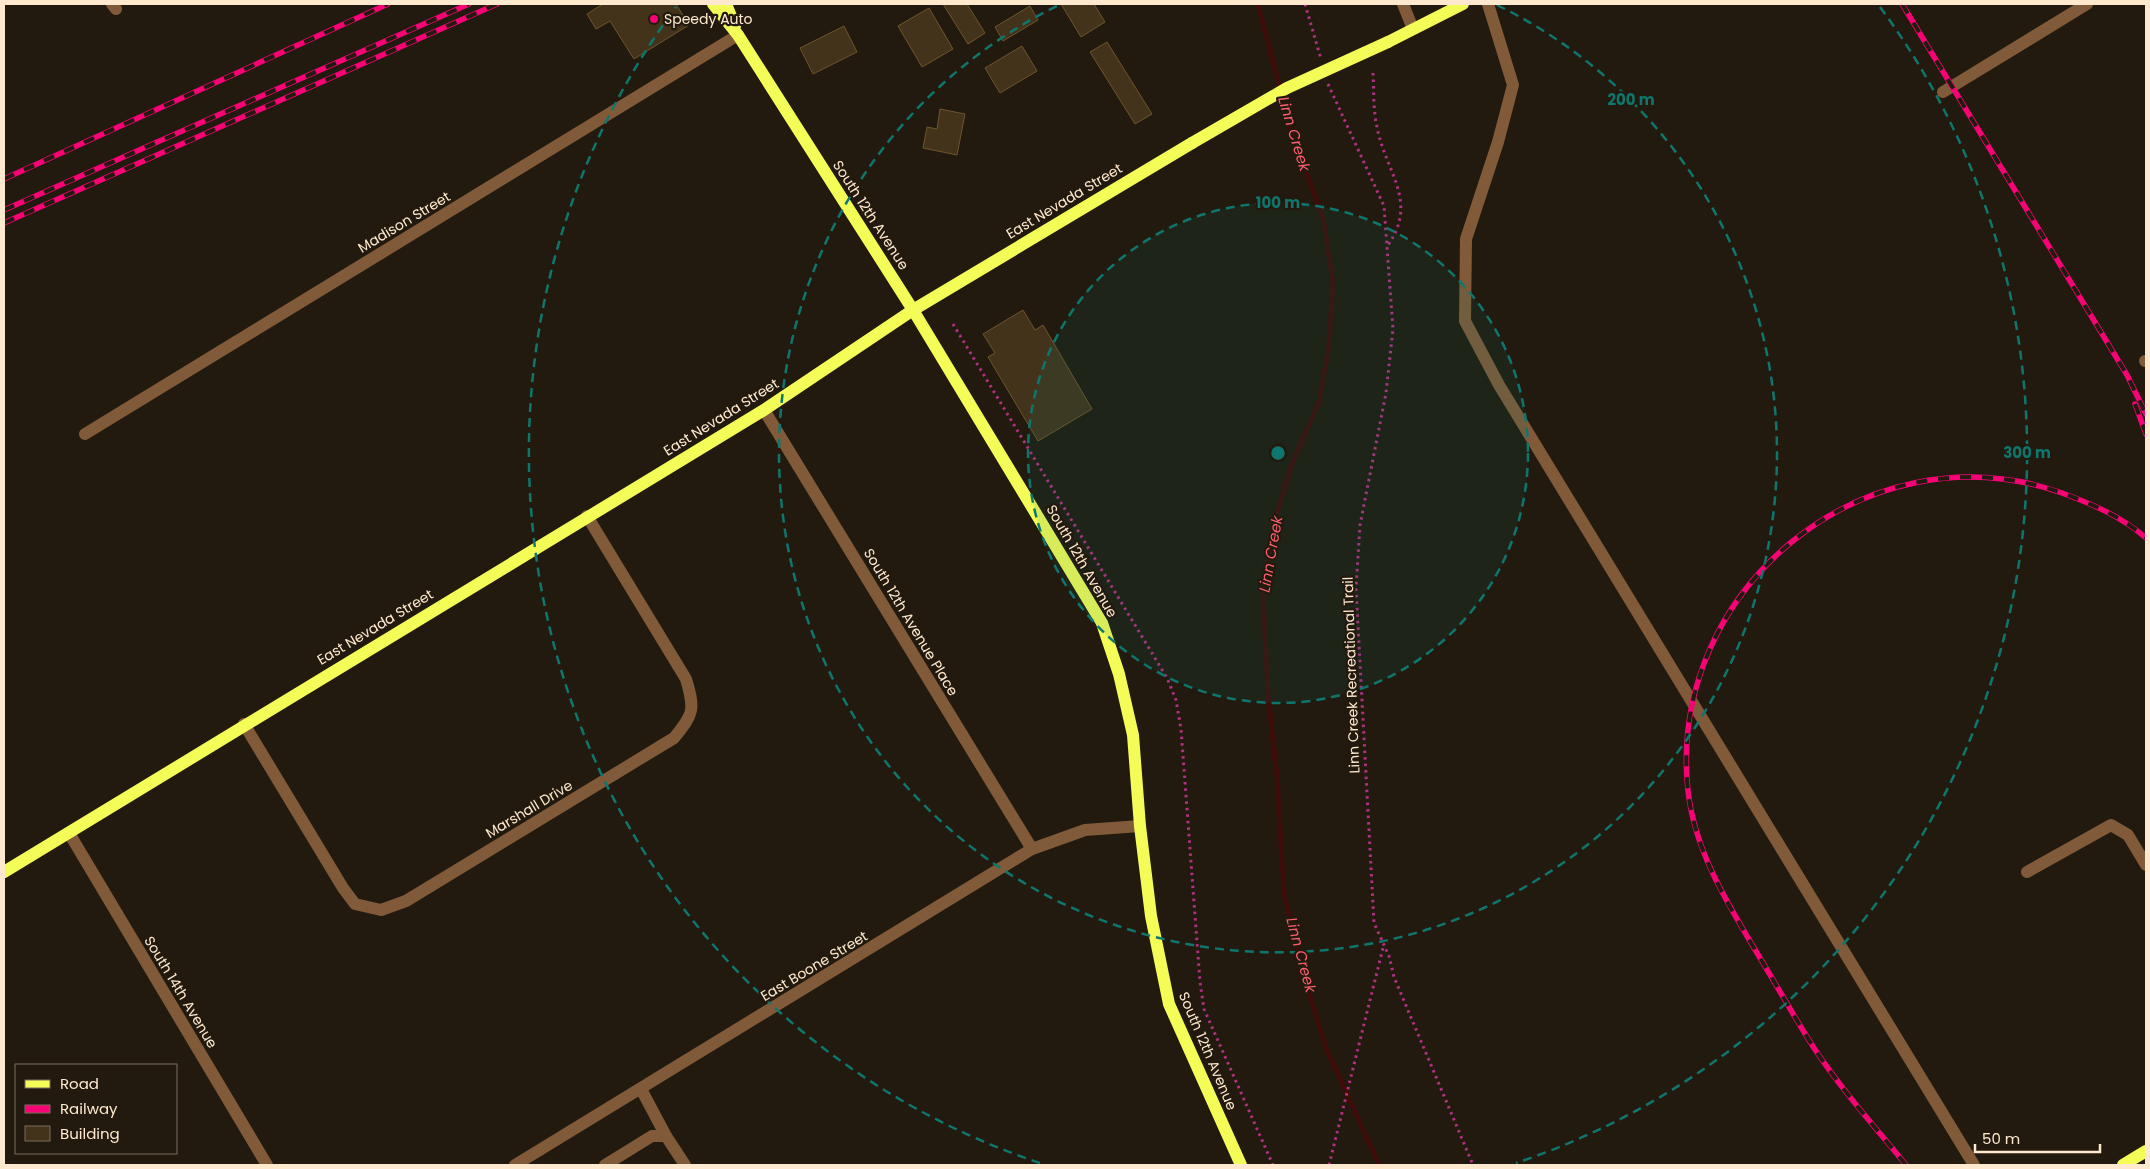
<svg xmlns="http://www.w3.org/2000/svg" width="2150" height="1169" viewBox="0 0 2150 1169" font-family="Poppins,sans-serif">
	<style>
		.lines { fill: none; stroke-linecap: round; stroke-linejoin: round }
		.stream { stroke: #3e0d0a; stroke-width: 5 }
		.building { fill: #42331a; stroke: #6e552c }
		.path { stroke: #b23082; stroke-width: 3; stroke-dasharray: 2.5 4; stroke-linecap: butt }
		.minor { stroke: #805a39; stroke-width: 12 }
		.major { stroke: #f4fd58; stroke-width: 12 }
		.rail-casing { stroke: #f60376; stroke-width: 5.5 }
		.rail { stroke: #221a0e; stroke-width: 4; stroke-dasharray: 11; stroke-linecap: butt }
		.major-bridge { stroke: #f4fd58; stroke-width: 12 }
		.ring { fill: none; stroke: #0f766e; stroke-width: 2.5; stroke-dasharray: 9 6 }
		.poi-dot { fill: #f60376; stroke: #221a0e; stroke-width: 2 }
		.labels { text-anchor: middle; stroke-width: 4.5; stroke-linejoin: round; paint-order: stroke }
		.poi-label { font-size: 14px; fill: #fee9cf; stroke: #221a0e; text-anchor: start }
		.street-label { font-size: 14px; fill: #fee9cf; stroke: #221a0e }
		.water-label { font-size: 15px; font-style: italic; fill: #fd5e70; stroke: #221a0e }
		.centre { fill: #0f766e; stroke: #221a0e; stroke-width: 2.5 }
		.ring-label { font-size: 15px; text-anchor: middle; font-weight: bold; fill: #0f766e; stroke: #221a0e; stroke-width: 4.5; stroke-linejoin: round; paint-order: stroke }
	</style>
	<rect width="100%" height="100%" fill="#221a0e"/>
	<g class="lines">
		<polyline class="stream" points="1258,4 1290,127 1323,219 1333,282 1329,345 1319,402 1291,466 1275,520 1263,591 1268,696 1277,776 1284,895 1306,983 1326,1048 1379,1165"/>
	</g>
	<g class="building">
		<polygon points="603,4 676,4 689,25 634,59 610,21 596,29 587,14"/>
		<polygon points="943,4 967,4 985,33 968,44"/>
		<polygon points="1061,4 1094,4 1105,22 1081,37"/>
		<polygon points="1030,6 1038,20 1003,41 995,27"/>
		<polygon points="929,8 953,49 922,67 898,26"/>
		<polygon points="844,26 857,52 813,74 800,48"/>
		<polygon points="1107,42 1152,114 1135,124 1090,52"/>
		<polygon points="1022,46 1037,71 1000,93 985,68"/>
		<polygon points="940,109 965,114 957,155 923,148 927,127 937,129"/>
		<polygon points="1023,310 1035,330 1043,325 1092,409 1038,441 988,357 995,353 983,334"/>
	</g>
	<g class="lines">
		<g class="path">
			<polyline points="1305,4 1321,59"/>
			<path d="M1373,73C1374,91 1373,110 1377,127C1385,171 1419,201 1388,245"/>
			<polyline points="1328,84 1384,206 1393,329 1386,393 1360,525 1356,589 1374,923 1389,956 1394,977 1473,1165"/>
			<polyline points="953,324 1167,678 1176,700 1181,729 1200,982 1204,1009 1273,1165"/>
			<polyline points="1329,1165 1384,944"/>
		</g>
		<g class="minor">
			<polyline points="112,4 116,9"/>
			<polyline points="1403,4 1413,29"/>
			<polyline points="1488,4 1513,85 1498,142 1466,239 1465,321 1499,385 1974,1165"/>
			<polyline points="1943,92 2087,4"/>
			<polyline points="2145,361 2146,361"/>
			<polyline points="764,410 1032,849"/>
			<polyline points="85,434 738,35"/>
			<path d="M244,724L343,888L355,904L381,910L406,901L674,738C694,714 695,709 686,679L587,516"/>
			<polyline points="69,833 267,1165"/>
			<polyline points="2027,872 2111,825 2128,835 2146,865"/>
			<polyline points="641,1089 666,1136"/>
			<polyline points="515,1165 1032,849 1085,830 1140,826"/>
			<polyline points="605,1165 652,1136 666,1136 685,1165"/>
		</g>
		<g class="major">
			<polyline points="713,4 738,35 913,310 1102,623 1119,674 1133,735 1140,826 1151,916 1169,1004 1241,1165"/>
			<polyline points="726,4 735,26"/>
			<polyline points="1388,42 1463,4"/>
			<polyline points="4,872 764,410 913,310 1192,143"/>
			<polyline points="2123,1165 2146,1151"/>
		</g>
		<defs>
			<g id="rail">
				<polyline points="1902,4 2127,375 2146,414"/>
				<polyline points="4,179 388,4"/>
				<polyline points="4,210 469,4"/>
				<polyline points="4,223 497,4"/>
				<polyline points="2135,404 2146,434"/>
				<path d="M1906,1165C1875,1127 1841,1089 1814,1048C1794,1017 1776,984 1757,953C1726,901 1695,851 1688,791C1666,589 1866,426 2059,492C2090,503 2121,516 2146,538"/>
			</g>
		</defs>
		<use href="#rail" class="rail-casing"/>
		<use href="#rail" class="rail"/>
		<polyline class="major-bridge" points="1192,143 1287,88 1388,42"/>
	</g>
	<circle cx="1278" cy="453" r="250" fill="#0f766e" fill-opacity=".12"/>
	<g class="ring">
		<circle cx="1278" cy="453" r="250"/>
		<path d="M1497 5A499 499 0 1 1 1059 5"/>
		<path d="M1040 1163A749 749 0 0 1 676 7M1880 7A749 749 0 0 1 1516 1163"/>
	</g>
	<circle class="poi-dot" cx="654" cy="19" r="5"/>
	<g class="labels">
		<g class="poi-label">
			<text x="664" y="24">Speedy Auto</text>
		</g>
		<g class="street-label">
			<text transform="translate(1064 201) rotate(-31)" y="5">East Nevada Street</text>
			<text transform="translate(871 215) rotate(57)" y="5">South 12th Avenue</text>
			<text transform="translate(404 222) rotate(-31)" y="5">Madison Street</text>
			<text transform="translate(721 417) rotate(-32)" y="5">East Nevada Street</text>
			<text transform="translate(1082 561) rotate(60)" y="5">South 12th Avenue</text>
			<text transform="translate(911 622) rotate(59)" y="5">South 12th Avenue Place</text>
			<text transform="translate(375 627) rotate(-31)" y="5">East Nevada Street</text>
			<text transform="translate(1351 675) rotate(-92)" y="5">Linn Creek Recreational Trail</text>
			<text transform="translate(529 809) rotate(-31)" y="5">Marshall Drive</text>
			<text transform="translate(814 966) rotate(-31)" y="5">East Boone Street</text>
			<text transform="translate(181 992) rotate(59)" y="5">South 14th Avenue</text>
			<text transform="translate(1208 1051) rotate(67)" y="5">South 12th Avenue</text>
		</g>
		<g class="water-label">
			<text transform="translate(1294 134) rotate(73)" y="5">Linn Creek</text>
			<text transform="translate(1271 554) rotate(-80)" y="5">Linn Creek</text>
			<text transform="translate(1301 955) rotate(75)" y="5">Linn Creek</text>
		</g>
	</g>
	<circle cx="1278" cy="453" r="8" class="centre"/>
	<g class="ring-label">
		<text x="1631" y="105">200 m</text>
		<text x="1278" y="208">100 m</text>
		<text x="2027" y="458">300 m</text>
	</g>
	<rect width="2150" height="1169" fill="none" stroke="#fee9cf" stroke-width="10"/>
	<rect x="15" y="1064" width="162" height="90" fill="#221a0e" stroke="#7a6d5b"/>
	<rect x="25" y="1080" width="25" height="8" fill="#f4fd58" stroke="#7a6d5b"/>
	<text x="60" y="1089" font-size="15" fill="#fee9cf">Road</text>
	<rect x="25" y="1105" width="25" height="8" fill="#f60376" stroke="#7a6d5b"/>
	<text x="60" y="1114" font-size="15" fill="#fee9cf">Railway</text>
	<rect x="25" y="1126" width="25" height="15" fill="#42331a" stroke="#7a6d5b"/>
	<text x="60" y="1139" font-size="15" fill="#fee9cf">Building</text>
	<path d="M1975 1144v8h125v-8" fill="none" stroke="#fee9cf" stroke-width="2.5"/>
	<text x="1982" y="1144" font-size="15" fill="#fee9cf" stroke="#221a0e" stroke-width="4" paint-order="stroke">50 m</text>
</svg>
